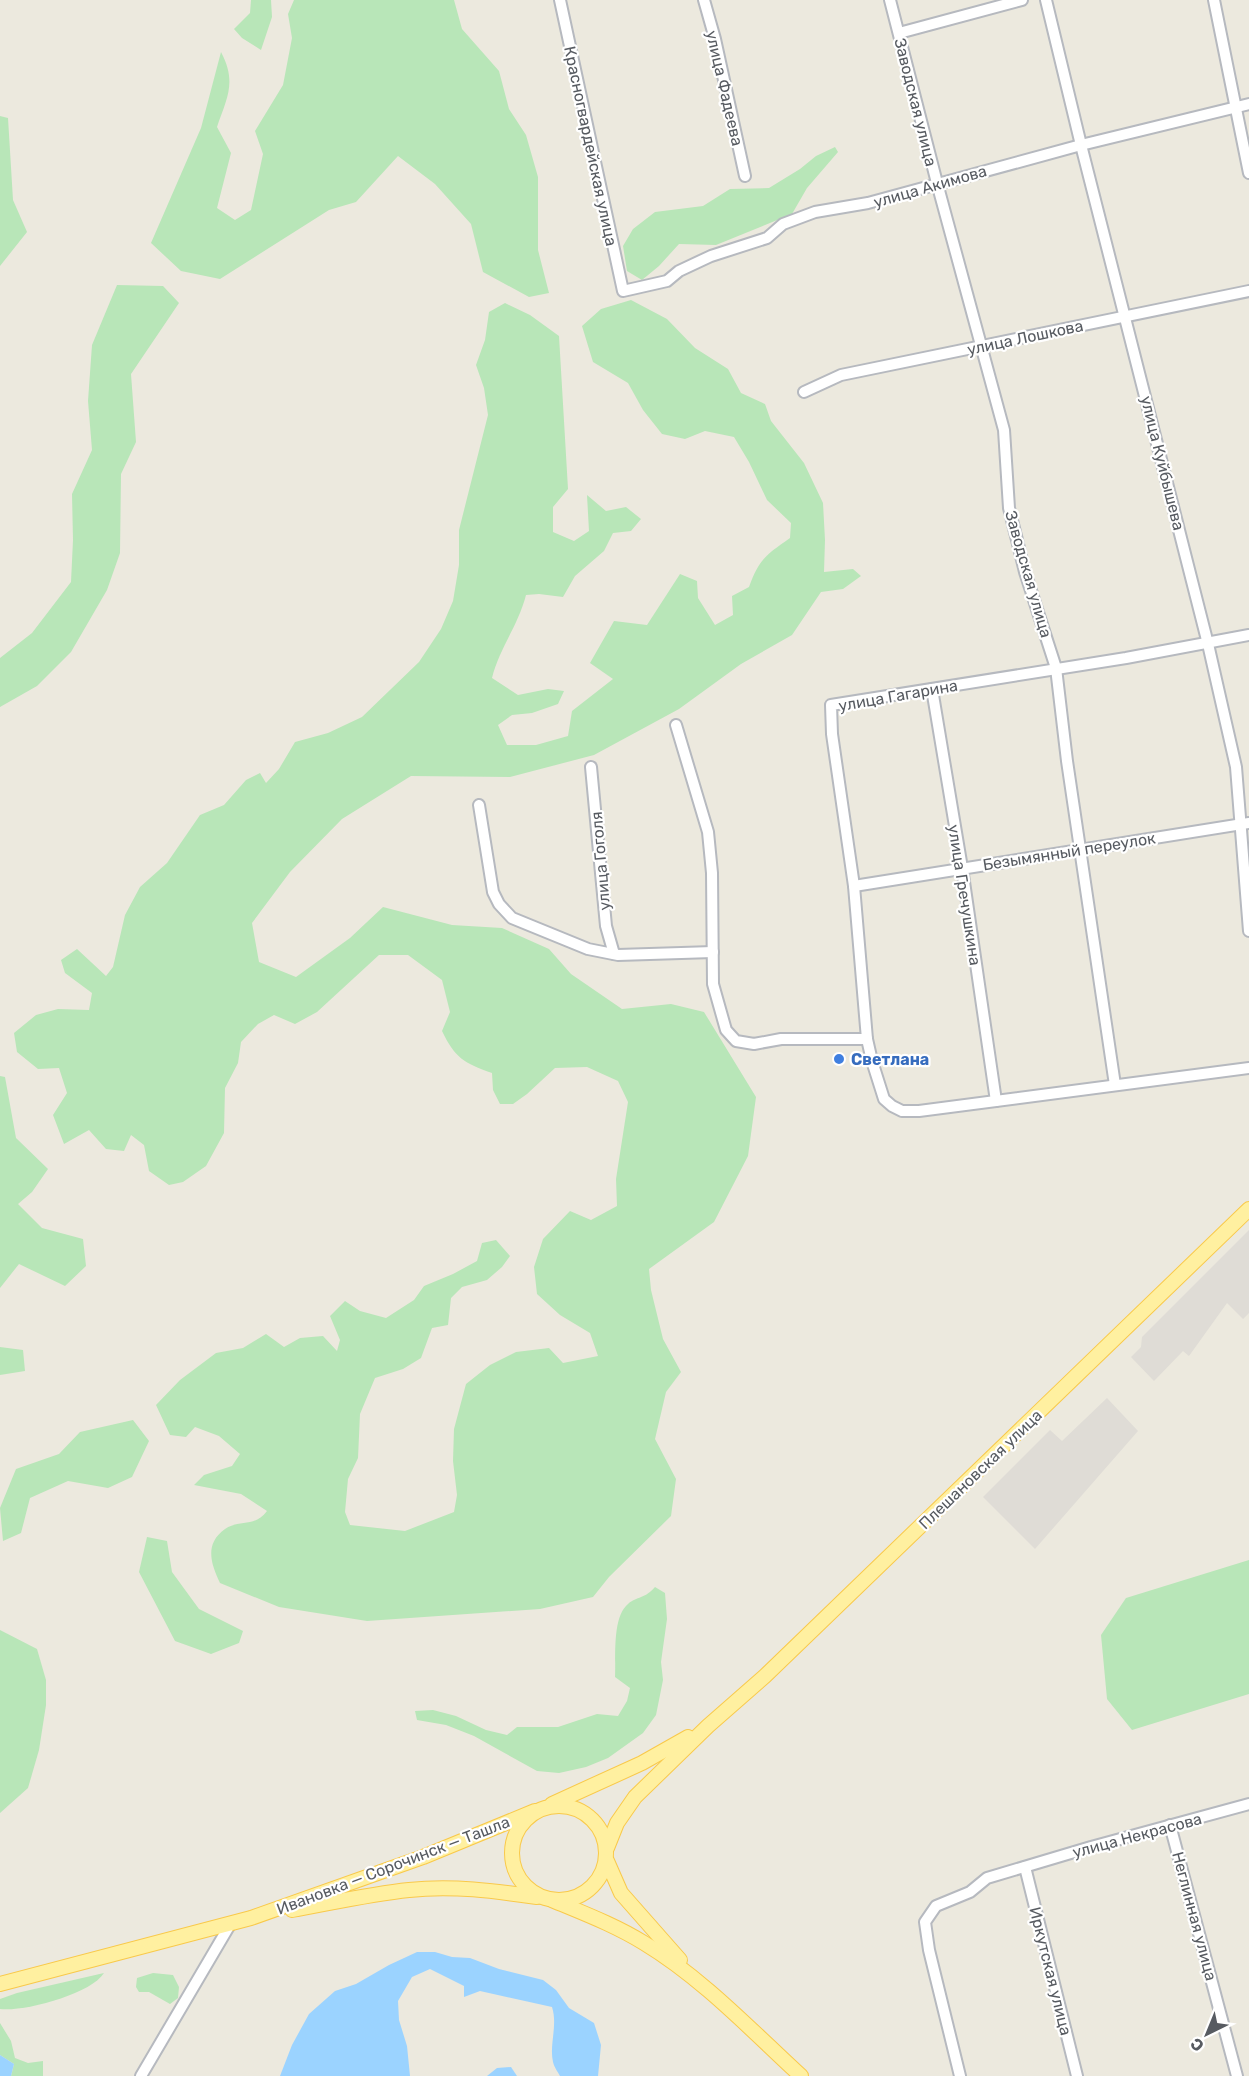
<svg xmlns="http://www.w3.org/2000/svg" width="1249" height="2076" viewBox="0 0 1249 2076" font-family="Rubik,sans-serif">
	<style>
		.industrial { fill: #dfdcd6 }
		.green { fill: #b8e6b8 }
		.water { fill: #9bd3ff }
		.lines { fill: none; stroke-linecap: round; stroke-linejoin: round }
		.minor-casing { stroke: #b6b9bf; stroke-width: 14 }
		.major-casing { stroke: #f9c94a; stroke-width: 16 }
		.minor { stroke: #fff; stroke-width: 10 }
		.major { stroke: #fff0a0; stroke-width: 14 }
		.shop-dot { fill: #3f7fe0; stroke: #fff; stroke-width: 2 }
		.labels { text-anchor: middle; stroke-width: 4.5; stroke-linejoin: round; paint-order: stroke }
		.street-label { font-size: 16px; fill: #575b61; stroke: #fff }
		.shop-label { font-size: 16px; font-weight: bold; fill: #366cbe; stroke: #fff; text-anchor: start }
	</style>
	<rect width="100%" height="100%" fill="#ece9de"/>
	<g class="industrial">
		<polygon points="1249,1230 1249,1313 1243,1319 1227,1303 1189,1356 1183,1351 1154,1381 1131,1357 1141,1347 1142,1337"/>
		<polygon points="1107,1398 1138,1431 1035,1549 983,1497 1050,1430 1062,1441"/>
	</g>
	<g class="green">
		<polygon points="251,0 271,0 272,17 261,50 242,38 234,29 250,13"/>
		<path d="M294,0H454L462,29L499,71L509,109L526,135L538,177V250L549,293L529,297L483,272L471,224L435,184L398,156L356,202L329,210L220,279L181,271L151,243L201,128L221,52C237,82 227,98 217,127L231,153L217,208L235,220L251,210L263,154L255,131L283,85L292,38L288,14Z"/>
		<polygon points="0,116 8,118 13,200 27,232 0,266"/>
		<polygon points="835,147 838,152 807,188 792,214 716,245 679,244 659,266 642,280 627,271 623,246 633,229 655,212 703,206 730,189 769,188 800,169 816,156"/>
		<polygon points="117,285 163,286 179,303 131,374 136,442 121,474 120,553 107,590 71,652 37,686 0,707 0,658 32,633 71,582 73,540 72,494 92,450 88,401 92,345"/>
		<path d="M631,300L667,319L695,348L728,369L741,393L765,404L771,421L804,463L823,503L825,540L824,572L853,569L861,576L843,589L821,592L792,635L741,664L679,709L594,755L510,777L411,776L342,819L290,872L252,923L259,962L296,977L350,938L383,907L452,925L502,928L549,949L571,974L622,1009L671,1004L704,1012L756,1097L748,1156L714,1222L649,1269L651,1290L663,1339L681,1372L666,1392L655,1439L676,1479L671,1516L609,1577L593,1597L540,1609L367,1621L279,1607L220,1583C211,1564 204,1544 225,1529C240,1519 254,1528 267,1511L241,1494L194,1485L204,1475L232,1466L240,1454L219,1436L195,1427L186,1437L170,1435L156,1405L180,1380L216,1353L243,1348L266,1334L284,1347L300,1338L323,1336L337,1351L340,1340L330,1316L345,1301L360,1311L386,1318L414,1300L424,1286L453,1274L477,1261L482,1243L496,1240L510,1256L502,1267L487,1280L462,1287L451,1298L448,1325L432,1328L421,1358L403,1369L375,1378L360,1414L358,1458L348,1479L345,1512L350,1525L405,1531L454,1512L457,1495L453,1461L454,1429L466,1384L490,1365L516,1352L549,1348L563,1363L598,1356L590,1333L560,1315L537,1294L534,1267L543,1239L570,1211L591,1220L617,1206L616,1179L628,1102L618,1081L587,1067L555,1068L527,1094L513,1104H500L493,1090L492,1073C464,1063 455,1058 442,1031L450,1012L442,980L408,955H379L317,1012L295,1024L274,1015L258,1024L241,1042L238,1063L225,1088L224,1133L206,1166L183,1182L169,1185L149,1171L144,1145L131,1135L124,1151L106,1149L89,1130L64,1144L53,1115L67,1093L59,1068L38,1069L17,1052L14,1033L36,1015L58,1009L89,1010L92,993L65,973L61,960L77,949L106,976L113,967L125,915L140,887L167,863L200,815L224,805L246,780L260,773L266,783L279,769L295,742L328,733L362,717L419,662L441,629L453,601L459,565V530L488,415L484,388L476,365L485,340L489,312L505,303L530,315L559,336L568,489L553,507V532L574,541L589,531L587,495L606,511L626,507L641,519L631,531L613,533L604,551L575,576L563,597L539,594L526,595C518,626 499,649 492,678L518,695L548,689L564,691L558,704L532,713L512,715L498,725L507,745H536L568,736L572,711L613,679L590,663L614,621L647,625L680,574L697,581L698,598L715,625L733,615L732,596L749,587C759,559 766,555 790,538L791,523L767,500L749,462L734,437L705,431L685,439L662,434L643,410L628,383L593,362L582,326L601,309Z"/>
		<polygon points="0,1076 5,1077 16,1138 48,1169 32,1192 18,1204 42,1228 83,1239 86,1266 65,1286 19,1264 0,1288"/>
		<polygon points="0,1347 23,1350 25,1371 0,1375"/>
		<polygon points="133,1420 149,1441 132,1477 108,1488 68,1481 30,1498 21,1533 3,1541 0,1508 16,1469 59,1454 80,1432"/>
		<polygon points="147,1537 167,1541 172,1572 199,1609 243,1631 239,1643 211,1654 175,1641 139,1572"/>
		<polygon points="1249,1560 1249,1694 1132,1730 1107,1699 1101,1635 1126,1598"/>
		<path d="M655,1587L665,1593L667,1619L661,1662L663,1680L656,1715L643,1733L608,1758L586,1767L559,1773L537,1771L474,1736L446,1725L417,1720L415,1711L433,1710L456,1716L486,1730L507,1735L517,1727H558L597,1714L618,1716L627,1701L630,1688L615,1677C616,1657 612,1617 628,1604C637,1596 645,1599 655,1587Z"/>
		<polygon points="0,1630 37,1649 46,1680 46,1705 39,1750 28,1788 0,1813"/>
		<path d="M104,1973C91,1994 24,2012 0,2009V1999L17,1993Z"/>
		<polygon points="153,1973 173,1975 179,1987 178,1998 170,2004 149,1992 139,1992 136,1987 137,1978"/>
		<polygon points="0,2023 11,2041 15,2058 28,2063 43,2061 43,2076 11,2076 14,2064 0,2055"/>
	</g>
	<g class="water">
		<path d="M417,1952H435L452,1957L470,1958L499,1969L543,1980L556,1990L569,2008L594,2023L601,2045L598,2076H560C558,2072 554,2067 553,2062C549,2044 558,2026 552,2007L480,1991L464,1997V1986L430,1969L412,1977L398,2001L399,2020L407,2046L410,2076H280L292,2045L309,2014L335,1991L356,1984L389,1965Z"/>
		<polygon points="0,2055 14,2064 11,2076 0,2076"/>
		<polygon points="511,2067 517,2076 487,2076 497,2068"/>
	</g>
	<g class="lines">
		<defs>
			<g id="minor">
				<polyline points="560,0 623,291 667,281 679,271 711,256 767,238 783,224 815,212 868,203 1081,145 1249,104"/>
				<polyline points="704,0 715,39 745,176"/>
				<polyline points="890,0 937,183 1004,430 1009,508 1025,572 1056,668 1067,761 1115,1085"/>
				<polyline points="1046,0 1081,145 1208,644 1236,767 1249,931"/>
				<polyline points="1214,0 1249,173"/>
				<polyline points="899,33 1022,0"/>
				<polyline points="804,392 841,375 1249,291"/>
				<polyline points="1249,635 1126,658 831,705 832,734 854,886 867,1039 872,1061 884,1099 892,1106 902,1111 919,1111 1249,1068"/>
				<polyline points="932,689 962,868 996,1101"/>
				<polyline points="676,725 708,832 712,873 713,984 726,1030 736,1041 754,1044 781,1039 867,1039"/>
				<polyline points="591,767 606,926 614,954"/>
				<polyline points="479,805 493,892 499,904 512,918 588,949 618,955 713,952"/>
				<polyline points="854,886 1249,823"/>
				<polyline points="1170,1825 1237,2076"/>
				<polyline points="1025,1867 1077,2076"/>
				<polyline points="141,2076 231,1923"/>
				<polyline points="960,2076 929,1950 925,1922 936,1906 970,1892 987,1878 1091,1847 1249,1804"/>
			</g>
			<g id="major">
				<polyline points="552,1804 642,1763 688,1737"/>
				<circle cx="559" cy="1853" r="47"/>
				<polyline points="607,1848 617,1823 635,1797 708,1726 765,1676 1249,1209"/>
				<polyline points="607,1861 621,1893 680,1960"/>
				<path d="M552,1900C583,1913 615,1925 644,1943C702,1978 751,2030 801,2076"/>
				<path d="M292,1910C331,1903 370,1894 409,1890C452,1885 495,1891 537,1897"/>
				<polyline points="0,1984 251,1918 423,1857 535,1811"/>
			</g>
		</defs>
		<use href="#minor" class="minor-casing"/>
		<use href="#major" class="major-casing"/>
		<use href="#minor" class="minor"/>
		<use href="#major" class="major"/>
	</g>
	<circle class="shop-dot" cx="839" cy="1059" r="6"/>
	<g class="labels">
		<g class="street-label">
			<text transform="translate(725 88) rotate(77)" y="6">улица Фадеева</text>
			<text transform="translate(916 102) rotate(76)" y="6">Заводская улица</text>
			<text transform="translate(591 146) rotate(78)" y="6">Красногвардейская улица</text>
			<text transform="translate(930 186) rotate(-16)" y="6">улица Акимова</text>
			<text transform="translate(1025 337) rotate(-12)" y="6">улица Лошкова</text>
			<text transform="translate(1163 463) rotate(76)" y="6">улица Куйбышева</text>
			<text transform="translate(1029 574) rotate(74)" y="6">Заводская улица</text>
			<text transform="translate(898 695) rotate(-10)" y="6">улица Гагарина</text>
			<text transform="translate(1069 851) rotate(-9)" y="6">Безымянный переулок</text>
			<text transform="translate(600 861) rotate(-95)" y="6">улица Гоголя</text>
			<text transform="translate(965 895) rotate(81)" y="6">улица Гречушкина</text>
			<text transform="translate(980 1469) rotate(-44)" y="6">Плешановская улица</text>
			<text transform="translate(1137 1835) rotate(-15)" y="6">улица Некрасова</text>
			<text transform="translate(393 1865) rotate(-21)" y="6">Ивановка — Сорочинск — Ташла</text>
			<text transform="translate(1195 1916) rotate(75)" y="6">Неглинная улица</text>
			<text transform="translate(1051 1971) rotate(76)" y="6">Иркутская улица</text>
		</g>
		<g class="shop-label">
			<text x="851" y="1065">Светлана</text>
		</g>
	</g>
	<g transform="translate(1207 2034) rotate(223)" stroke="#ffffff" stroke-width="4.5" paint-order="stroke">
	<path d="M0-4.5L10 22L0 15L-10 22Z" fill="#575b61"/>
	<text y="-9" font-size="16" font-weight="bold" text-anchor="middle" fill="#575b61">С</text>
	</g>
</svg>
